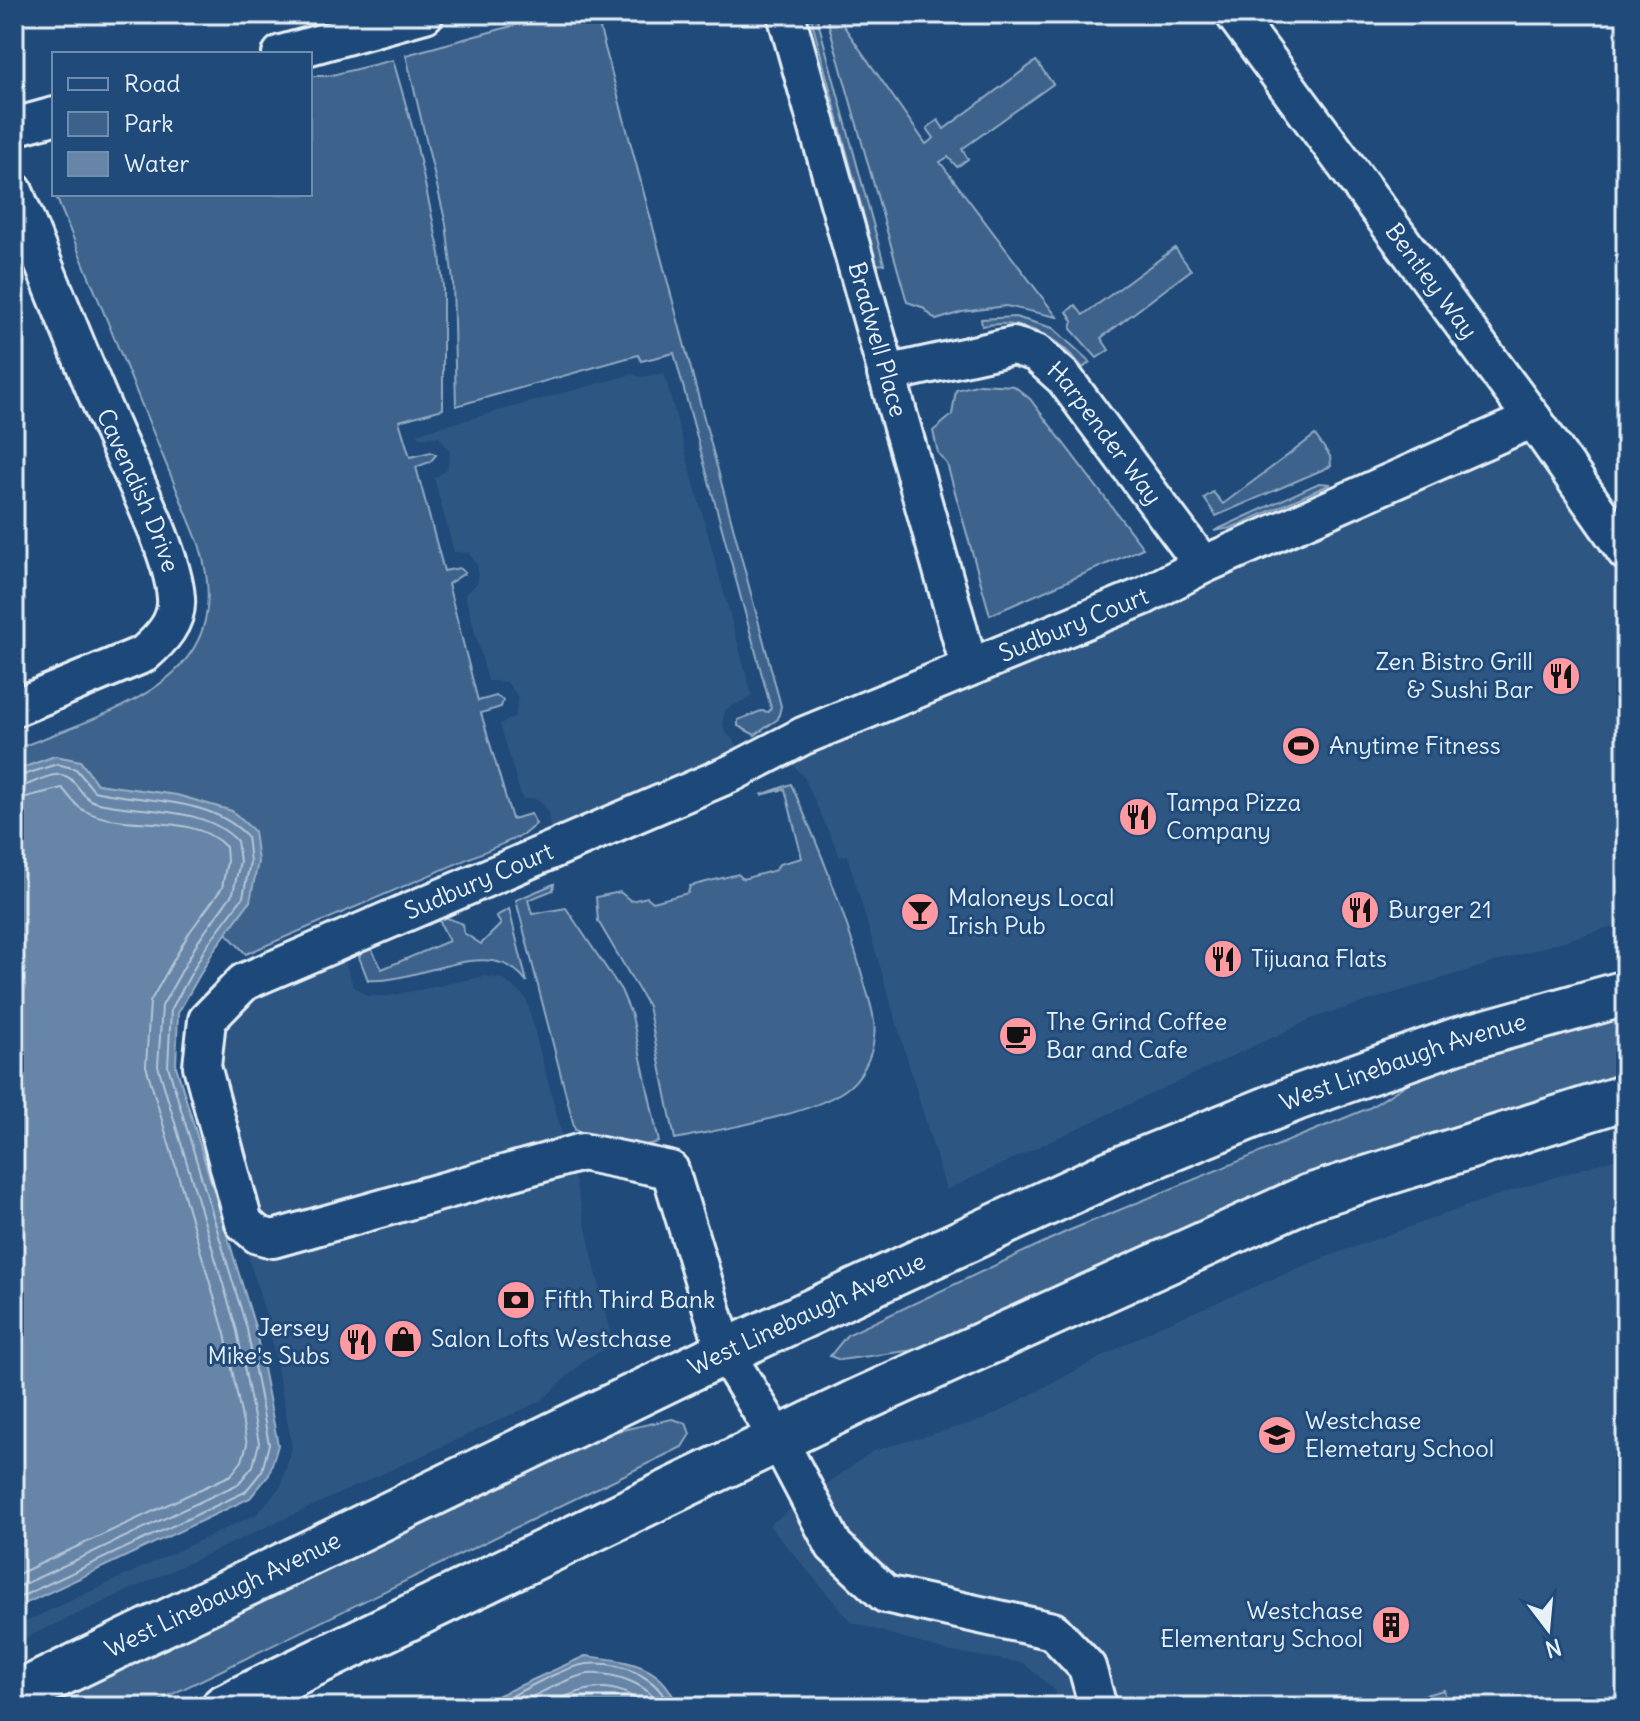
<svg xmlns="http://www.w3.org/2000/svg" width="1640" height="1721" viewBox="0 0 1640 1721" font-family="Delius,sans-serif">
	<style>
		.built { fill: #2e5683 }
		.green { fill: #3c628c; stroke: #92aac2; stroke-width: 2 }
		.water { fill: #6685a7; stroke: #9ab0c7; stroke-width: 2 }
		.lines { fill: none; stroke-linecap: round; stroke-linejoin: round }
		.shore { stroke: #b4c6d8; stroke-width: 2 }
		.minor-casing { stroke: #e8f1f8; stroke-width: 42 }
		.secondary-casing { stroke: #e8f1f8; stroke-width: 50 }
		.minor { stroke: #1f4a7a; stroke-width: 36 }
		.secondary { stroke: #1f4a7a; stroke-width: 44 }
		.labels { text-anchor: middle; stroke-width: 6; stroke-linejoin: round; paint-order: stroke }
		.street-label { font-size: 24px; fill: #e8f1f8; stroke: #1f4a7a }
		.poi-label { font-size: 24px; fill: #e8f1f8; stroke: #1f4a7a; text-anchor: start }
	</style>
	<rect width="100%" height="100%" fill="#1f4a7a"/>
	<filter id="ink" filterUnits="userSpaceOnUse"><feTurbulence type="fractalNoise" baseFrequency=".0125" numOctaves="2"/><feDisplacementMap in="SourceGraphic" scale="16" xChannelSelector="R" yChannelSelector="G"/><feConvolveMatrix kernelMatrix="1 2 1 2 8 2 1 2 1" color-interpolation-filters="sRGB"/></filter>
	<g filter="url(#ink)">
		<g class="built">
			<polygon points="664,373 752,696 726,709 723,719 724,730 739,747 550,829 548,811 542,803 533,798 522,799 500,724 515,716 518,697 507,682 488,681 465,595 478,582 478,567 469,553 454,552 434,478 447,470 450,451 439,437 419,437 418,433 633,374 641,377"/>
			<polygon points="1528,442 1626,582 1626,922 1316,1017 946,1190 847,855 840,857 804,777 792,764 975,683 1150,615 1199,588 1201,591 1212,581"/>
			<polygon points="344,958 353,986 367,996 389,996 486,976 502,979 512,986 526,998 563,1138 272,1219 265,1217 258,1212 219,1065 223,1029 253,999"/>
			<polygon points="1626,1155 1626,1707 1060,1707 1055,1690 1023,1663 946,1651 851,1622 769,1525 873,1451 985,1419 1158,1327 1321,1259 1489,1198"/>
			<polygon points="574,1175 613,1346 587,1358 541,1401 14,1643 14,1627 257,1514 281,1486 292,1446 269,1325 246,1249 256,1255 279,1257"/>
		</g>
		<g class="green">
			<polygon points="556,14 596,14 781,706 778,719 755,735 738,726 738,720 761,711 769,712 771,708 674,353 641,361 638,355 456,406 453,281 446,224 406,55"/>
			<polygon points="810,14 816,14 884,264 877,265"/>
			<polygon points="826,15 836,15 926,144 934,138 927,128 938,120 944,129 1036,61 1053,84 962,149 968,159 957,167 948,157 940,162 1057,317 1006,306 962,312 936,320 922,307 907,302"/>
			<path d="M393,60L414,133L440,254L443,287V409L399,421L410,457L431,452L436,455L430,462L416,467L444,571L459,568L465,573L448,584L478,701L496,696L503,700L501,707L481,713L512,819L531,814L536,824L523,835L246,954L226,933L250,901L134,791L97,784L80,761L55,756L14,771V750C113,709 243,683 199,544L55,194H310V76H328Z"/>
			<polygon points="1175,248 1191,270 1101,338 1109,350 1097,358 1071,329 1073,321 1067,312 1075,305 1083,315"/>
			<path d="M1015,317L1053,328L1090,362L1083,368C1057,336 1023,318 982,326L981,319Z"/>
			<polygon points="980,384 1014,386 1030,399 1143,548 990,615 947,464 938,453 933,431 952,415 956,390"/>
			<polygon points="1315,435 1330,456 1331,466 1216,516 1204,498 1213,492 1223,504"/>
			<polygon points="1319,483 1331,484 1231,528 1214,531"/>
			<path d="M791,784C821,851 843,907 863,978C868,997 877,1019 874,1038C872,1057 861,1079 845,1090C808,1116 721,1129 675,1139L648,1006L598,921L596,897L620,892L631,901L647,897L653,902L688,893L690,886L738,874L743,879L776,870L779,864L802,858L785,789L761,795Z"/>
			<polygon points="554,884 553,890 528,900 532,914 566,908 621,990 632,1016 659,1142 632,1148 575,1130 516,900"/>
			<path d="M509,909L527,982C491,932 417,985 368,980L359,957L369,944L382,969L449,941L439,920L442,916L463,924L464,933L481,944L501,924L496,916Z"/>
			<polygon points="1626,1007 1626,1077 937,1347 840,1360 830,1356 847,1335 1068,1231 1369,1108 1440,1063"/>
			<polygon points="672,1419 686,1423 690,1434 682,1447 164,1698 152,1707 30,1707 604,1434"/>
			<polygon points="1444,1690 1449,1707 1379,1707"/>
		</g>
		<g class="water">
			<polygon points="55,756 80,761 97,784 177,795 232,811 254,831 258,862 250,901 214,950 178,1013 176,1066 255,1327 278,1445 269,1475 250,1498 14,1609 14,771"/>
			<path d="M585,1656C625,1661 664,1663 677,1707H473Z"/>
		</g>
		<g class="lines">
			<g class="shore">
				<path d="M14,778L57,764L76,769L94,791C144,803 209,796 247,836L250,862L243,897L207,945L171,1010L168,1066L247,1329L269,1444L262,1471L245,1492L14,1600"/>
				<path d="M14,788C29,787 41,776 56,775C76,772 78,797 95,802C140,814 202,804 237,841L240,861L233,893L199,940L162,1006L158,1066L237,1331L259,1443L253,1466L238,1484L14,1589"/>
				<path d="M14,800L62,788C69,795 74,805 83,810C125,833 191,810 226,847L227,861L222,888L189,933L150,1002L146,1066L225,1334L247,1444L242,1461L231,1475L14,1576"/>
				<path d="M491,1707C513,1696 564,1666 587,1664C618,1661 660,1676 668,1707"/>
				<path d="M513,1707C532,1697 568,1677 588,1674C611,1672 651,1683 658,1707"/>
				<path d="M540,1707C580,1691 609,1674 646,1707"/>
			</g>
			<defs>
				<g id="minor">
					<path id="s1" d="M786,14L969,666"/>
					<path id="s2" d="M1234,14L1533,419L1626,552"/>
					<polyline points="281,54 425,14"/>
					<polyline points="14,127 54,116"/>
					<path id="s3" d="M14,191C46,270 77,349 111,427C130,471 173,553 176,598C178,622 161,639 144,654L14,708"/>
					<path id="s4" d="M886,374L1013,346L1036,353L1064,378L1203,565"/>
					<path id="s5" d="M1098,1707L1087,1667L1053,1631L885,1594L834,1546L778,1439L725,1352L670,1170L582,1152L273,1239L258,1235L244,1223L202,1066L207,1020L244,982L732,773L803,736L1144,596L1203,565L1533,419"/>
				</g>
				<g id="secondary">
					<path id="s6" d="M14,1696L725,1352L1111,1173L1296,1098L1458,1040L1626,993"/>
					<polyline points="224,1707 856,1402 1309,1197 1626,1097"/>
				</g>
			</defs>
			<use href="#minor" class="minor-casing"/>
			<use href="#secondary" class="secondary-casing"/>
			<use href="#minor" class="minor"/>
			<use href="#secondary" class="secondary"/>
		</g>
	</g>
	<defs>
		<symbol id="restaurant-disc" viewBox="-11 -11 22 22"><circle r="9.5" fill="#ff9aa2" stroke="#1f4a7a"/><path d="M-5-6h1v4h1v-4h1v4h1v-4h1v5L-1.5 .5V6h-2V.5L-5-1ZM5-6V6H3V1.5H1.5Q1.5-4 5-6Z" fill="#111"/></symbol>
		<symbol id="stadium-disc" viewBox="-11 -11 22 22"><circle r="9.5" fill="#ff9aa2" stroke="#1f4a7a"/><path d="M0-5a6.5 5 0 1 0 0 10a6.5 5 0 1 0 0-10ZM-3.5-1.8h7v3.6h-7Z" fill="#111"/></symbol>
		<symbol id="bar-disc" viewBox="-11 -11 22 22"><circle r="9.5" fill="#ff9aa2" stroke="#1f4a7a"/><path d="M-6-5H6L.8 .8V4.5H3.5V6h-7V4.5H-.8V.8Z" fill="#111"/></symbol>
		<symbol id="cafe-disc" viewBox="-11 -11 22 22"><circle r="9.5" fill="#ff9aa2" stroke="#1f4a7a"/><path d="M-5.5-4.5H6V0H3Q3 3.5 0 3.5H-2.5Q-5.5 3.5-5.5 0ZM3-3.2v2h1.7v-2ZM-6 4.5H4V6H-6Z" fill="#111"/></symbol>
		<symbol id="bank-disc" viewBox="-11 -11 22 22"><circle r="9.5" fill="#ff9aa2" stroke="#1f4a7a"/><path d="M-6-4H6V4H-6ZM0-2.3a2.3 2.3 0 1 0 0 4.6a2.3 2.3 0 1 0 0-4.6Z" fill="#111"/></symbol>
		<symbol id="shop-disc" viewBox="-11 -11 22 22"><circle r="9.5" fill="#ff9aa2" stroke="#1f4a7a"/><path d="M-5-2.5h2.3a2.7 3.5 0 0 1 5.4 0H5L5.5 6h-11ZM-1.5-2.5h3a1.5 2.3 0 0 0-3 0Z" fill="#111"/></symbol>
		<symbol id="school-disc" viewBox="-11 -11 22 22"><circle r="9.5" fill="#ff9aa2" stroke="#1f4a7a"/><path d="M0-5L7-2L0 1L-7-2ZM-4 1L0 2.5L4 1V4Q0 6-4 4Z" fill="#111"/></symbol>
		<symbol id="building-disc" viewBox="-11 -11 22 22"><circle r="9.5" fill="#ff9aa2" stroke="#1f4a7a"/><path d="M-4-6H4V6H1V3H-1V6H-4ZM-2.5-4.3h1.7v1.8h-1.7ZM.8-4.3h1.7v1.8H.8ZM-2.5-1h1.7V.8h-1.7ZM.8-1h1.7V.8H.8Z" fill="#111"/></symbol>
	</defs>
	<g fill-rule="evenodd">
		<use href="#restaurant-disc" x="1539" y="654" width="44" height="44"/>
		<use href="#stadium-disc" x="1279" y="724" width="44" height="44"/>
		<use href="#restaurant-disc" x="1116" y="795" width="44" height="44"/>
		<use href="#restaurant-disc" x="1338" y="888" width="44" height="44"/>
		<use href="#bar-disc" x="898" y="890" width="44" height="44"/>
		<use href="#restaurant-disc" x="1201" y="937" width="44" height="44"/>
		<use href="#cafe-disc" x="996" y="1014" width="44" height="44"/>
		<use href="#bank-disc" x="494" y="1278" width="44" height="44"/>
		<use href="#shop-disc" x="381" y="1317" width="44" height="44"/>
		<use href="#restaurant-disc" x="336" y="1320" width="44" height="44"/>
		<use href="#school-disc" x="1255" y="1413" width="44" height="44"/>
		<use href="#building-disc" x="1369" y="1603" width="44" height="44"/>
	</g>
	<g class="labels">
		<g class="street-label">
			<text dy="8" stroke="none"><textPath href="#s2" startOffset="332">Bentley Way</textPath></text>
			<text dy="8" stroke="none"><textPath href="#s1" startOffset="338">Bradwell Place</textPath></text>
			<text dy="8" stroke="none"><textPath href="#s4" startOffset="260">Harpender Way</textPath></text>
			<text dy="8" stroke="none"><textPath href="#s3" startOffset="324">Cavendish Drive</textPath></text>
			<text dy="8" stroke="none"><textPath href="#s5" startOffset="2356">Sudbury Court</textPath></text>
			<text dy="8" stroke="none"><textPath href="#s5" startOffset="1708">Sudbury Court</textPath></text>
			<text dy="8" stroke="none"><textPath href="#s6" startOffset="1528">West Linebaugh Avenue</textPath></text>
			<text dy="8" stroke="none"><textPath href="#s6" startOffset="880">West Linebaugh Avenue</textPath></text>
			<text dy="8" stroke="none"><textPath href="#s6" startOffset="232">West Linebaugh Avenue</textPath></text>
		</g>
		<g class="poi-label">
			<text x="1533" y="670" text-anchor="end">Zen Bistro Grill<tspan x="1533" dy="28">&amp; Sushi Bar</tspan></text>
			<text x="1329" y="754">Anytime Fitness</text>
			<text x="1166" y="811">Tampa Pizza<tspan x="1166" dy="28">Company</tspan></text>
			<text x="948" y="906">Maloneys Local<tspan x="948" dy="28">Irish Pub</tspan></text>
			<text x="1388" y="918">Burger 21</text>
			<text x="1251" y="967">Tijuana Flats</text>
			<text x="1046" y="1030">The Grind Coffee<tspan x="1046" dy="28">Bar and Cafe</tspan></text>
			<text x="544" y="1308">Fifth Third Bank</text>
			<text x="330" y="1336" text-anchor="end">Jersey<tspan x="330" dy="28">Mike's Subs</tspan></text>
			<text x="431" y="1347">Salon Lofts Westchase</text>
			<text x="1305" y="1429">Westchase<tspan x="1305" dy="28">Elemetary School</tspan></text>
			<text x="1363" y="1619" text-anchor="end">Westchase<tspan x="1363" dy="28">Elementary School</tspan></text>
		</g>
	</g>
	<rect width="1640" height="1721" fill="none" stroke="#1f4a7a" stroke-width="48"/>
	<rect x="24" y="24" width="1592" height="1673" fill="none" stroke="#e8f1f8" stroke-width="3" filter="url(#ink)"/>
	<rect x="52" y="52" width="260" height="144" fill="#1f4a7a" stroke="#6f8dac" stroke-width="2"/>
	<rect x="68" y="78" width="40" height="12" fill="#1f4a7a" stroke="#6f8dac" stroke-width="2"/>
	<text x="124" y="92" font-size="24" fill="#e8f1f8">Road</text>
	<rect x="68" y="112" width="40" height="24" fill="#3c628c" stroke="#6f8dac" stroke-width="2"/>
	<text x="124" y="132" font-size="24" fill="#e8f1f8">Park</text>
	<rect x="68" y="152" width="40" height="24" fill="#6685a7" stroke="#6f8dac" stroke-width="2"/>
	<text x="124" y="172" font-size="24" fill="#e8f1f8">Water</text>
	<g transform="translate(1548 1629) rotate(164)" stroke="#1f4a7a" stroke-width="6" paint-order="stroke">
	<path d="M0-6L14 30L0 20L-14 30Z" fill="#e8f1f8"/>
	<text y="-12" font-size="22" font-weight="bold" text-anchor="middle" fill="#e8f1f8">N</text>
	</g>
</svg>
